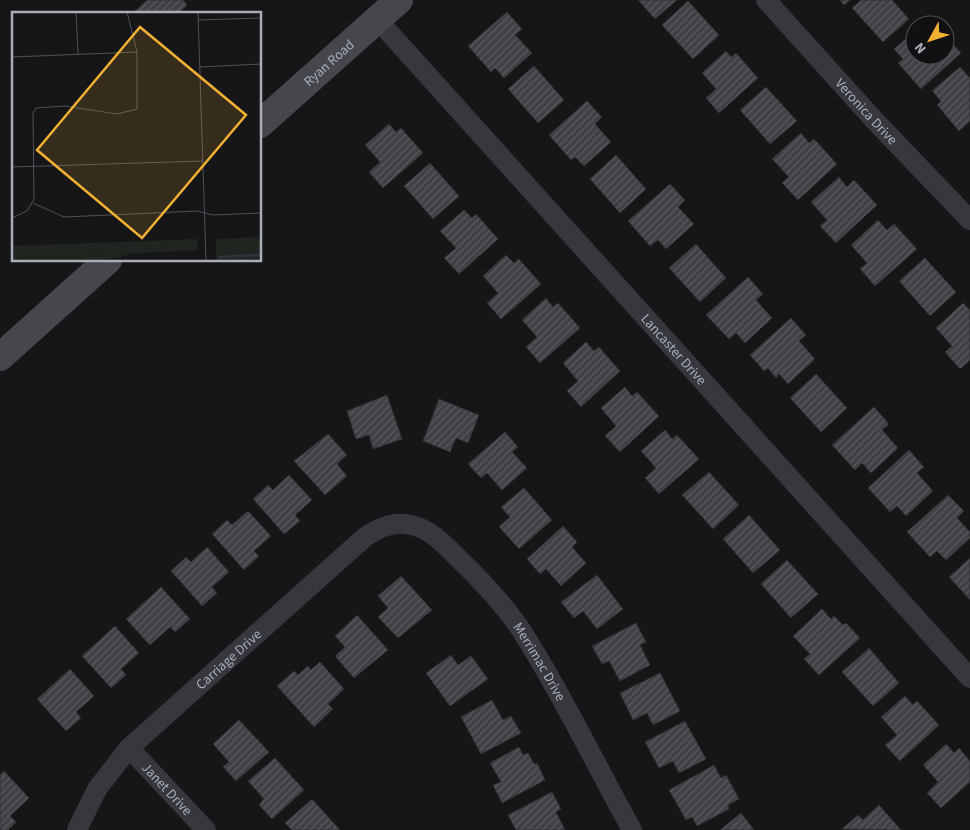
<svg xmlns="http://www.w3.org/2000/svg" width="970" height="830" viewBox="0 0 970 830" font-family="'Source Sans 3',sans-serif">
	<style>
		.building { fill: url(#building-hatch); stroke: #303034 }
		.lines { fill: none; stroke-linecap: round; stroke-linejoin: round }
		.minor { stroke: #37383d; stroke-width: 20 }
		.secondary { stroke: #45474d; stroke-width: 28 }
		.labels { text-anchor: middle; stroke-width: 4; stroke-linejoin: round; paint-order: stroke }
		.street-label { font-size: 14px; fill: #a8adb8; stroke: #111113 }
		.inset-river { fill: none; stroke: #2c353c; stroke-width: 2.5 }
		.inset-road { fill: none; stroke: #505258; stroke-width: 1 }
		.view { fill: #f2b134; fill-opacity: 0.15; stroke: #f2b134; stroke-width: 2.5 }
		.inset-edge { fill: none; stroke: #a8adb8; stroke-width: 2.5 }
	</style>
	<defs>
		<pattern id="building-hatch" width="6" height="6" patternUnits="userSpaceOnUse" patternTransform="scale(1.25)"><rect width="6" height="6" fill="#404145"/><path d="M-1 1l2-2M0 6l6-6M5 7l2-2" fill="none" stroke="#595a5e"/></pattern>
	</defs>
	<rect width="100%" height="100%" fill="#161618"/>
	<g class="building">
		<polygon points="147,0 183,0 187,5 178,14 132,14"/>
		<polygon points="638,0 677,0 655,19"/>
		<polygon points="840,0 850,0 844,5"/>
		<polygon points="861,0 892,0 909,19 883,42 852,8"/>
		<polygon points="688,1 719,35 693,59 662,25"/>
		<polygon points="507,12 522,29 515,35 532,53 504,78 495,68 491,72 468,46"/>
		<polygon points="915,31 915,55 945,55 945,35 961,53 921,89 898,63 903,59 894,49"/>
		<polygon points="726,51 731,57 736,53 758,78 719,113 706,98 716,89 702,73"/>
		<polygon points="534,66 564,100 538,123 508,89"/>
		<polygon points="960,67 970,78 970,121 959,131 937,105 941,101 932,91"/>
		<polygon points="766,87 797,121 770,144 740,110"/>
		<polygon points="587,101 602,117 595,124 611,142 584,166 575,157 571,160 549,135"/>
		<polygon points="389,124 396,132 401,128 423,153 383,188 369,172 380,162 365,145"/>
		<polygon points="801,133 809,143 814,139 837,164 798,200 782,183 789,177 772,159"/>
		<polygon points="616,155 646,189 620,213 590,179"/>
		<polygon points="430,163 459,196 433,219 404,186"/>
		<polygon points="839,177 847,187 854,180 877,205 836,243 820,226 827,220 811,202"/>
		<polygon points="670,184 685,200 678,207 694,224 666,249 658,240 650,246 628,221"/>
		<polygon points="464,210 472,218 476,214 498,239 459,274 444,258 456,248 440,231"/>
		<polygon points="878,220 887,230 894,224 917,249 875,286 860,269 867,263 851,245"/>
		<polygon points="696,244 726,278 700,302 669,268"/>
		<polygon points="506,255 514,263 519,259 541,284 501,319 487,303 498,293 483,276"/>
		<polygon points="925,258 956,292 930,316 899,281"/>
		<polygon points="748,277 763,294 756,300 772,318 745,343 736,333 729,339 706,315"/>
		<polygon points="546,298 553,307 558,303 580,328 540,363 526,347 537,337 522,320"/>
		<polygon points="963,303 970,310 970,360 960,369 945,352 952,346 936,328"/>
		<polygon points="791,318 806,335 799,341 815,359 788,384 779,374 776,378 768,368 764,371 750,355"/>
		<polygon points="586,342 594,351 599,347 620,371 581,407 567,391 578,381 563,363"/>
		<polygon points="816,374 847,408 821,432 790,398"/>
		<polygon points="625,387 632,396 637,392 659,416 620,452 605,436 616,426 601,408"/>
		<polygon points="387,395 402,439 373,449 369,435 356,439 347,411"/>
		<polygon points="439,399 479,415 468,443 456,438 450,452 423,441"/>
		<polygon points="874,407 889,424 882,430 898,448 871,473 862,463 855,470 832,445"/>
		<polygon points="665,430 672,439 677,435 699,459 659,494 645,478 656,468 641,451"/>
		<polygon points="505,432 518,447 512,452 527,468 502,490 487,473 481,478 468,464"/>
		<polygon points="328,434 347,455 337,464 347,476 325,495 294,461"/>
		<polygon points="909,450 924,467 917,473 933,491 906,516 897,506 890,512 868,488"/>
		<polygon points="709,472 739,505 713,529 682,495"/>
		<polygon points="289,475 312,500 295,515 300,521 284,534 253,499 268,485 273,490"/>
		<polygon points="524,488 552,520 519,549 499,527 510,517 501,507"/>
		<polygon points="948,495 964,511 957,518 970,532 970,538 946,560 937,551 930,557 907,532"/>
		<polygon points="248,511 271,536 254,551 259,556 244,570 212,534 227,520 232,525"/>
		<polygon points="749,515 780,550 753,573 723,539"/>
		<polygon points="563,526 577,542 572,547 586,563 561,586 546,569 540,574 527,559"/>
		<polygon points="207,547 229,572 212,587 217,593 202,606 171,571 186,557 191,562"/>
		<polygon points="970,558 970,600 949,577"/>
		<polygon points="787,560 818,594 791,618 761,584"/>
		<polygon points="597,575 623,609 597,629 583,611 574,618 561,602"/>
		<polygon points="401,576 432,610 398,638 378,617 388,608 378,596"/>
		<polygon points="161,587 190,619 175,632 170,627 150,645 126,619"/>
		<polygon points="822,609 831,619 834,616 843,625 846,623 860,638 819,675 804,659 810,654 793,636"/>
		<polygon points="357,615 388,650 354,678 335,656 345,647 335,636"/>
		<polygon points="636,623 646,642 640,645 650,665 620,681 609,661 602,664 592,646"/>
		<polygon points="115,626 139,653 121,669 126,675 111,688 82,656"/>
		<polygon points="869,648 899,683 873,706 842,672"/>
		<polygon points="451,655 458,665 471,656 488,679 450,706 426,673"/>
		<polygon points="320,662 344,689 328,704 333,709 314,727 277,686 294,671 298,675 308,666 311,670"/>
		<polygon points="70,669 94,696 76,712 81,718 66,731 37,699"/>
		<polygon points="660,673 680,711 653,725 647,713 633,720 620,693"/>
		<polygon points="905,696 913,705 917,701 939,725 900,761 885,745 897,735 881,717"/>
		<polygon points="492,700 503,720 511,716 521,733 481,754 461,717"/>
		<polygon points="239,720 269,752 236,781 223,767 229,762 213,744"/>
		<polygon points="685,721 706,759 679,773 673,761 659,768 645,742"/>
		<polygon points="946,744 954,753 959,748 970,761 970,782 941,808 927,793 938,782 923,765"/>
		<polygon points="519,747 523,755 528,753 534,764 537,763 545,780 502,803 493,785 501,782 490,763"/>
		<polygon points="275,758 304,790 272,819 259,805 264,799 248,781"/>
		<polygon points="714,765 721,778 726,775 739,799 728,805 729,809 697,826 692,817 686,820 669,790"/>
		<polygon points="4,771 29,798 10,816 16,822 8,830 0,830 0,775"/>
		<polygon points="552,792 561,809 556,812 565,830 516,830 508,815"/>
		<polygon points="312,799 340,830 292,830 285,823"/>
		<polygon points="879,805 901,830 842,829 858,815 863,820"/>
		<polygon points="741,813 754,830 720,830"/>
	</g>
	<g class="lines">
		<g class="minor">
			<path id="s1" d="M766,0L875,121L970,220"/>
			<path id="s2" d="M377,19L970,678"/>
			<path id="s3" d="M129,748L206,830"/>
			<path id="s4" d="M77,830L97,789L129,748L365,537C378,528 395,521 411,525C431,529 446,546 460,560C485,584 510,611 528,641C566,702 597,767 632,830"/>
		</g>
		<g class="secondary">
			<path id="s5" d="M260,124L399,0"/>
			<polyline points="0,357 108,260"/>
		</g>
	</g>
	<g class="labels">
		<g class="street-label">
			<text dy="5" stroke="none"><textPath href="#s5" startOffset="92">Ryan Road</textPath></text>
			<text dy="5" stroke="none"><textPath href="#s1" startOffset="150">Veronica Drive</textPath></text>
			<text dy="5" stroke="none"><textPath href="#s2" startOffset="444">Lancaster Drive</textPath></text>
			<text dy="5" stroke="none"><textPath href="#s4" startOffset="231">Carriage Drive</textPath></text>
			<text dy="5" stroke="none"><textPath href="#s4" startOffset="654">Merrimac Drive</textPath></text>
			<text dy="5" stroke="none"><textPath href="#s3" startOffset="56">Janet Drive</textPath></text>
		</g>
	</g>
	<g transform="translate(12 12)">
		<rect width="249" height="249" fill="#161618"/>
		<path d="M249,225V248H204V227ZM185,227L186,238L0,248V234Z" fill="#1e261f"/>
		<path d="M121,242L94,248H5L35,245Z" fill="#1e261f"/>
		<path class="inset-river" d="M206,245L249,243"/>
		<path class="inset-road" d="M64,0L66,42M186,0L194,248M186,8L249,6M0,45L125,40M188,55L249,52M0,155L191,149M21,191L52,205L185,199L201,203L249,201M0,206L15,199L22,187L21,101L24,96L53,94L105,102L125,97V40L115,0"/>
		<path class="view" d="M128,15L234,103L130,226L25,138Z"/>
		<rect width="249" height="249" class="inset-edge"/>
	</g>
	<g transform="translate(930 40) rotate(230)"><circle r="24" fill="#111113" stroke="#4d4f55"/>
	<path d="M0-4L9 19L0 12L-9 19Z" fill="#f2b134"/>
	<text y="-8" font-size="14" font-weight="bold" text-anchor="middle" fill="#a8adb8">N</text>
	</g>
</svg>
